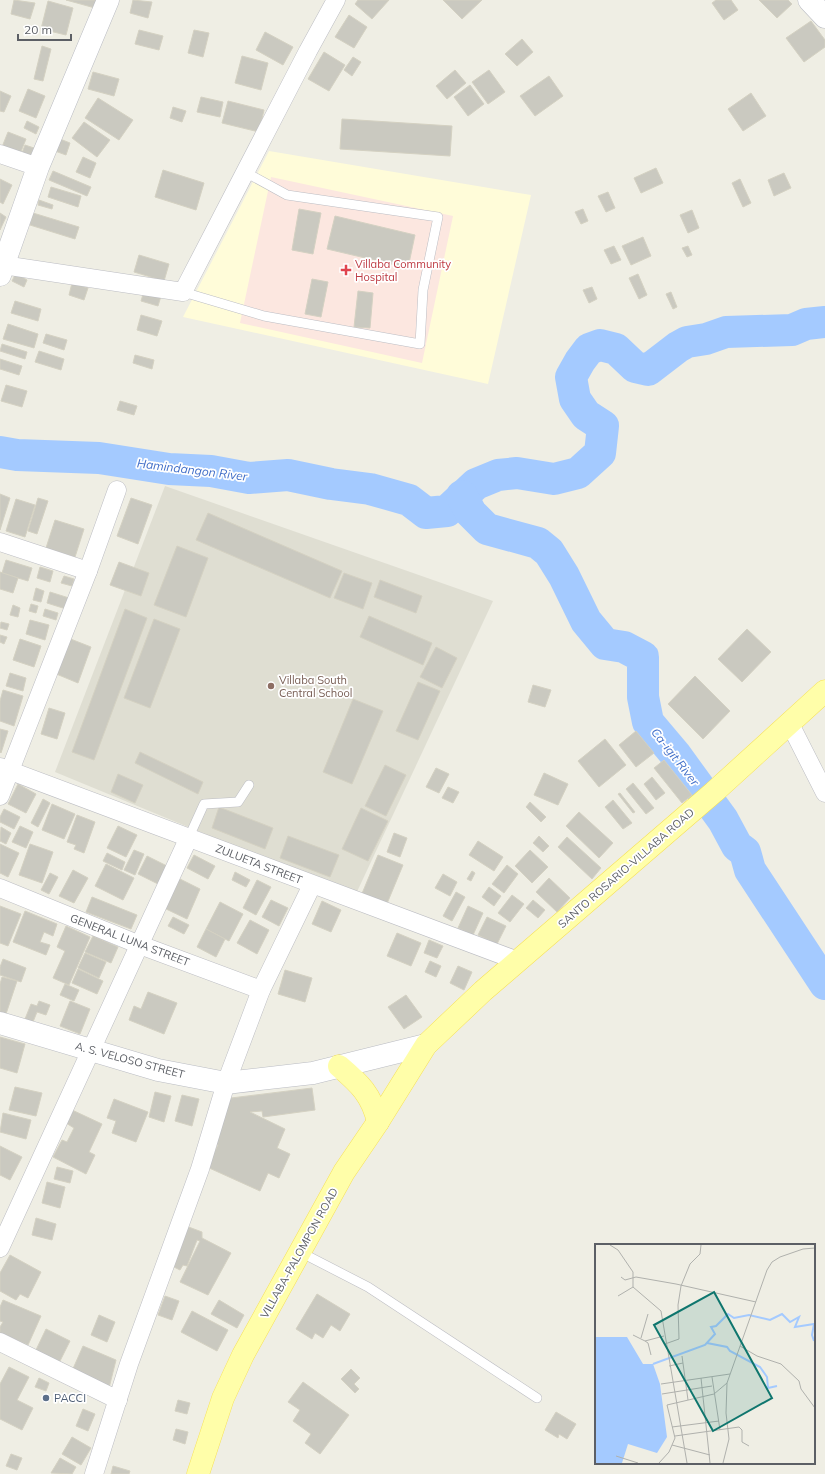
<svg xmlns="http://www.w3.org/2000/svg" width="825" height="1474" viewBox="0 0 825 1474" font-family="Mulish,sans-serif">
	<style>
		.commercial { fill: #fffcd9 }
		.education { fill: #dfded2 }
		.medical { fill: #fce7e0 }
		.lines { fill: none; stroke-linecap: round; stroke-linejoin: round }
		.river { stroke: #a4caff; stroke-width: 32 }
		.building { fill: #cac9c0; stroke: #d4d1c2 }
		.lane-casing { stroke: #bcbdc3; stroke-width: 10 }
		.street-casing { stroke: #bcbdc3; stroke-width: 19 }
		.secondary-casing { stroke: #babcc3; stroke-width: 23 }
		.primary-casing { stroke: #f7e156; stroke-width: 23 }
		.lane { stroke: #fff; stroke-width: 9 }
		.street { stroke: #fff; stroke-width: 18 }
		.secondary { stroke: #fff; stroke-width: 22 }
		.primary { stroke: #fffea9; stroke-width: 22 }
		.health-dot { fill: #e0444e; stroke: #fff; stroke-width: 1.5 }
		.education-dot { fill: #8d6e63; stroke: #fff; stroke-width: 1.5 }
		.service-dot { fill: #5c6f8a; stroke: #fff; stroke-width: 1.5 }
		.labels { text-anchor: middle; stroke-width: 3.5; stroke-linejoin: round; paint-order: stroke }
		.health-label { font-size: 11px; fill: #be3a42; stroke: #fff; text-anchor: start }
		.education-label { font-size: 11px; fill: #785e54; stroke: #fff; text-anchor: start }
		.street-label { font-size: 11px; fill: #5c5f65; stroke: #fff }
		.service-label { font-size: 11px; fill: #4e5e75; stroke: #fff; text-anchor: start }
		.water-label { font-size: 12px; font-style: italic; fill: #426fc8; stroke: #fff }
		.inset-river { fill: none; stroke: #a4caff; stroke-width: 2 }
		.inset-road { fill: none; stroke: #b0b1ad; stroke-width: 1 }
		.view { fill: #0f766e; fill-opacity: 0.15; stroke: #0f766e; stroke-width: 2 }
		.inset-edge { fill: none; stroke: #5c5f65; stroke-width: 2 }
	</style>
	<rect width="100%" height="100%" fill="#efeee4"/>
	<polygon class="commercial" points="269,151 531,195 488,384 183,317"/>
	<polygon class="education" points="165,486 493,601 355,896 55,772"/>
	<polygon class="medical" points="271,177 453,216 422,363 240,323"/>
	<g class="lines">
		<g class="river">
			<polyline points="0,452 17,455 99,458 169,469 211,471 249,478 288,475 331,484 370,489 409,500 426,513 447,511 476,484 498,475 517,473 554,479 578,473 600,453 603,426 586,415 575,399 571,377 580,361 589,349 600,345 616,349 635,367 648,370 678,347 687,342 706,339 726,332 792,330 806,324 825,322"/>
			<polyline points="462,496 471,513 487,529 538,543 549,552 564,576 586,621 605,644 624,647 643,657 643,697 648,722 675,754 723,820 737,846 745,852 750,870 825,984"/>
		</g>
	</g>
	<g class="building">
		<polygon points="14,0 35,3 30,19 11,14"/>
		<polygon points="66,0 97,0 95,8"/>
		<polygon points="133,0 152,2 148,18 130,13"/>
		<polygon points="358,0 389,0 372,19 355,4"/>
		<polygon points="443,0 482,0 462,19"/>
		<polygon points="716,0 731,0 738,10 724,20 712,3"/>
		<polygon points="759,0 788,0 792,4 777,18"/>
		<polygon points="48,1 73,8 66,35 41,29"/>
		<polygon points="349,15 367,27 354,48 335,37"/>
		<polygon points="811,21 825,40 825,47 804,62 786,38"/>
		<polygon points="139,30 163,36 159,50 135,44"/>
		<polygon points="194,30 209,33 203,57 188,53"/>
		<polygon points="265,32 293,47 283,65 256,50"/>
		<polygon points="522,39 533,52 517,66 505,54"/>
		<polygon points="42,46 51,49 43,81 34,79"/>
		<polygon points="324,52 345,65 329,91 308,79"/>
		<polygon points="242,56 268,63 261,90 235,83"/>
		<polygon points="353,57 361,62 352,76 344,70"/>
		<polygon points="455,70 466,83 447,99 436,86"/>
		<polygon points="489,70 505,92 488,104 472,82"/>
		<polygon points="93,72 119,79 114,96 88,89"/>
		<polygon points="549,76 563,96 535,116 520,96"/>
		<polygon points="470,85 484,104 468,116 454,97"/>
		<polygon points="28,89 45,96 36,118 19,111"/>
		<polygon points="0,91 11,96 4,112 0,111"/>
		<polygon points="751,93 766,116 743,131 728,109"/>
		<polygon points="201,97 223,102 220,117 197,112"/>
		<polygon points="98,98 133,120 119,140 85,118"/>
		<polygon points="228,101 264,110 259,132 222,123"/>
		<polygon points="173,107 186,111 182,122 170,118"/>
		<polygon points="342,119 452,126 450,156 340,149"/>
		<polygon points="27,121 39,127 36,134 24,128"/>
		<polygon points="84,122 110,140 97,157 72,138"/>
		<polygon points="8,132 26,139 20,154 2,147"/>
		<polygon points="60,139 70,143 66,155 55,151"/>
		<polygon points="25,145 34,148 30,157 22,153"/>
		<polygon points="83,157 96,163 90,178 76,172"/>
		<polygon points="656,168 663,183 641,193 634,178"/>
		<polygon points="163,170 204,183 196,210 155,197"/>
		<polygon points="53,171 91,187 87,196 49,180"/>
		<polygon points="784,173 791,188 774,196 768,180"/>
		<polygon points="0,179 12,185 3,204 0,202"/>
		<polygon points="740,179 751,203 743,207 732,183"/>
		<polygon points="51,187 81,196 78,207 48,197"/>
		<polygon points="608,192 615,208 606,212 598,196"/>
		<polygon points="39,200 53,205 52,209 38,205"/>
		<polygon points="299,209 321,213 313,254 292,250"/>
		<polygon points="583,209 588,221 581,224 575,212"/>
		<polygon points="692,210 699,228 688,233 680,215"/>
		<polygon points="0,213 6,217 0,230"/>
		<polygon points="33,213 79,227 75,239 30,225"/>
		<polygon points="335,216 415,235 408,268 327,249"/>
		<polygon points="643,237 651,256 631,265 622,246"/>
		<polygon points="614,246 621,260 611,264 604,250"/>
		<polygon points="688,246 692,255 687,257 682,248"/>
		<polygon points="139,255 169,264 164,281 134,272"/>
		<polygon points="16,273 27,280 24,287 12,281"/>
		<polygon points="638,274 647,295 639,299 629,278"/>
		<polygon points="312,279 328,282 321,317 305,314"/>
		<polygon points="72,283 88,288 84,300 69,295"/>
		<polygon points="592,287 597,299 589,303 583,290"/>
		<polygon points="144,291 161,296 158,306 141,301"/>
		<polygon points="358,291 373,293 370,328 354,327"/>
		<polygon points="671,292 677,307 673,309 666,294"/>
		<polygon points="15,301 41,309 38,321 11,313"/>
		<polygon points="141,315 162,321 157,336 137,330"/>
		<polygon points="8,324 38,334 34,348 3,339"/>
		<polygon points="46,334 67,340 64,350 43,343"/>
		<polygon points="2,344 27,352 25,359 0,351"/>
		<polygon points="39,351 64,359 61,370 35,362"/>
		<polygon points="135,355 154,360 152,369 133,363"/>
		<polygon points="0,359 22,366 19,375 0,369"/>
		<polygon points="6,385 27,391 22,407 1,401"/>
		<polygon points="120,401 137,406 134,415 117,410"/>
		<polygon points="0,494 10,498 0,530"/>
		<polygon points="38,498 48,501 37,534 28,531"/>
		<polygon points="131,498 152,505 138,544 117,536"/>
		<polygon points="16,499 35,505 25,537 6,531"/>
		<polygon points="208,513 342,571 330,598 196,540"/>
		<polygon points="55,520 84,529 75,557 46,548"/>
		<polygon points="177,546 208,558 186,617 154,605"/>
		<polygon points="6,560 32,568 28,581 2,573"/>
		<polygon points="119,562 149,573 141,596 110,585"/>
		<polygon points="40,567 53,571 50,582 37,578"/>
		<polygon points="0,572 18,578 13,593 0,589"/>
		<polygon points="344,573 372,583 363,609 334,598"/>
		<polygon points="64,576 74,579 72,586 61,583"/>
		<polygon points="380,580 422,596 416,613 374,597"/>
		<polygon points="36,588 44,591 41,602 33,600"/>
		<polygon points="50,592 69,598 66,609 47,603"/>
		<polygon points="31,604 38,606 36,613 29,611"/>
		<polygon points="13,605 20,608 18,617 10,615"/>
		<polygon points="45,609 58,613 56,620 43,616"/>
		<polygon points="125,609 147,618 94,760 72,752"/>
		<polygon points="369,616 432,643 423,665 360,637"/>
		<polygon points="154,619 180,629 150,708 124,698"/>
		<polygon points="30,620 49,625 45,640 26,634"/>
		<polygon points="1,622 9,624 7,630 0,628"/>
		<polygon points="747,629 771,652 742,682 718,659"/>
		<polygon points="0,635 7,637 4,644 0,642"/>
		<polygon points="68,638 91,647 78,683 54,673"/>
		<polygon points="20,639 41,646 34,667 13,660"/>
		<polygon points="436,647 457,658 442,688 420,677"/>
		<polygon points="10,673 26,678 23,691 6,686"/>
		<polygon points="695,676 730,711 703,739 668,704"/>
		<polygon points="418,682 440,691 418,740 396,731"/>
		<polygon points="533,685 551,690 545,707 528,702"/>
		<polygon points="3,690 23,696 14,726 0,721 0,701"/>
		<polygon points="353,699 383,711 352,784 323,772"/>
		<polygon points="49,708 65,713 57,739 41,734"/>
		<polygon points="0,729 8,731 1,753 0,752"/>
		<polygon points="636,731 654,753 636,767 619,745"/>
		<polygon points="605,739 626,765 599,787 578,761"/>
		<polygon points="140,752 203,782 198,794 135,763"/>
		<polygon points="664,760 692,795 682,803 654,768"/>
		<polygon points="385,765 406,775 386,816 365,806"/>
		<polygon points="436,768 449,774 439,793 426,787"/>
		<polygon points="544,773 568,784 558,805 534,795"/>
		<polygon points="118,774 143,785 135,803 111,792"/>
		<polygon points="652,777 665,793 656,800 644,784"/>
		<polygon points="633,783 654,808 646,814 626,789"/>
		<polygon points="18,784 36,794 26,813 8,804"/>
		<polygon points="448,787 459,792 453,803 442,798"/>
		<polygon points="620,793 635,812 633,813 618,794"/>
		<polygon points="43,799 50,803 38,827 31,823"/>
		<polygon points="613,800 632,823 623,829 605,807"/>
		<polygon points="530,802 546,817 541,822 526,807"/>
		<polygon points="52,804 75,814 64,839 42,830"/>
		<polygon points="219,807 273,828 265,849 212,828"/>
		<polygon points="361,808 388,821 368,861 342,849"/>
		<polygon points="4,809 20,817 14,829 0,822 0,817"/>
		<polygon points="579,812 613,843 599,858 566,826"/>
		<polygon points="77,815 95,822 84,853 74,849 76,845 67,842"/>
		<polygon points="20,826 33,832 26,848 12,842"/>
		<polygon points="118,826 137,835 126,857 107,848"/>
		<polygon points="1,827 11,833 6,844 0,841"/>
		<polygon points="394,833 407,838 400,857 387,852"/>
		<polygon points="288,836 339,855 330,877 280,858"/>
		<polygon points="539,836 549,846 543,852 533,843"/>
		<polygon points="567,837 601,868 592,879 558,847"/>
		<polygon points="478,841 503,857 494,871 469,855"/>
		<polygon points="0,844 19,853 8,877 0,873"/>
		<polygon points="30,844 53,852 42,883 19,875"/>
		<polygon points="134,850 144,854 135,875 124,870"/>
		<polygon points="530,850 548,867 532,883 515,866"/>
		<polygon points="107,853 125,862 122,870 103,861"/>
		<polygon points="194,855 215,866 208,879 187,868"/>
		<polygon points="378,855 403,865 386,906 361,896"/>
		<polygon points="147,856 167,866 158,884 138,874"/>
		<polygon points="106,864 134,878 123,900 95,886"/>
		<polygon points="507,865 518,874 504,893 492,884"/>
		<polygon points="73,870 88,878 74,903 59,896"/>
		<polygon points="472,871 475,873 471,881 467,879"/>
		<polygon points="235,872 250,880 246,887 232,880"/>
		<polygon points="50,873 58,877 49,894 41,890"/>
		<polygon points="443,874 457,882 450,896 435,888"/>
		<polygon points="178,878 200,889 187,919 164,908"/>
		<polygon points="549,878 570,898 557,912 536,892"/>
		<polygon points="257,880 271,887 256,915 243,908"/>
		<polygon points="489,887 501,896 494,906 482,897"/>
		<polygon points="456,892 465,897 452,921 443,916"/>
		<polygon points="512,895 524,904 510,922 498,913"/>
		<polygon points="92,897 137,915 131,929 86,912"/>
		<polygon points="271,900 288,908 279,926 262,917"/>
		<polygon points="533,900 545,910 538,918 526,908"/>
		<polygon points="322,901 341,910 331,932 312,924"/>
		<polygon points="220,902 243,914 229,941 206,929"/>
		<polygon points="0,906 21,914 8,946 0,943"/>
		<polygon points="468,906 483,913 473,935 458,928"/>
		<polygon points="25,911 57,924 53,936 44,932 40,942 50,945 46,955 13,942"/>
		<polygon points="173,917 189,925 184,934 168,926"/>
		<polygon points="487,917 506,926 497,944 478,935"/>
		<polygon points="250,920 269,930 257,954 237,943"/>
		<polygon points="66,926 90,937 69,985 53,978 65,951 57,947"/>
		<polygon points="206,929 225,939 216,957 197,947"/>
		<polygon points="397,933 421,943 411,966 387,956"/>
		<polygon points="93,936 118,947 111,963 85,952"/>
		<polygon points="429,940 443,946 437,958 424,953"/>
		<polygon points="85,953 106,962 99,978 78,968"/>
		<polygon points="3,959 26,968 21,982 0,975 0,967"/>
		<polygon points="430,961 441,966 436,977 425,972"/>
		<polygon points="458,966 472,972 464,990 450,983"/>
		<polygon points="78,969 103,981 97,994 72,983"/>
		<polygon points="285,970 312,978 305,1002 278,994"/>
		<polygon points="2,977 17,981 6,1014 0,1012 0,984"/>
		<polygon points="65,984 79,990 74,1001 60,995"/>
		<polygon points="148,992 177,1003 164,1034 129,1020 134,1006 141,1009"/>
		<polygon points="406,995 422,1017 404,1029 388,1007"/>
		<polygon points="39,1001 50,1005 46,1015 37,1012 33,1022 25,1019 31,1004 37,1006"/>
		<polygon points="70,1001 90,1009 80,1034 60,1026"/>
		<polygon points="0,1037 25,1044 17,1073 0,1068"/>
		<polygon points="15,1087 42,1093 36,1116 9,1110"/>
		<polygon points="312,1088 315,1110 263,1117 262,1111 250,1112 285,1129 277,1148 290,1154 279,1178 268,1173 260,1191 207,1167 218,1145 211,1141 231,1098"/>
		<polygon points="155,1092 171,1096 164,1122 149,1117"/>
		<polygon points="182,1095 199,1099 192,1126 175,1121"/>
		<polygon points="114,1099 148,1112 136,1142 112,1133 116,1121 107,1118"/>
		<polygon points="72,1110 102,1124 89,1152 95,1155 86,1174 53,1157 62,1140 67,1142 74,1128 66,1123"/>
		<polygon points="3,1113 31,1120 26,1139 0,1132"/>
		<polygon points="0,1146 22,1157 10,1180 0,1175"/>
		<polygon points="57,1167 73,1171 70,1183 54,1179"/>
		<polygon points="47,1182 65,1187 60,1208 42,1203"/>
		<polygon points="36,1218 56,1224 52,1240 32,1235"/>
		<polygon points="186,1226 202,1232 202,1238 231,1253 208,1295 180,1282 200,1241 197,1240 187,1266 183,1265 180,1270 174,1267"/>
		<polygon points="10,1255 41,1272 28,1298 20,1294 16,1300 0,1291 0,1273"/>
		<polygon points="317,1294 350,1314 340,1331 331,1325 323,1338 315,1333 312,1339 296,1329"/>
		<polygon points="165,1296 179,1301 172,1320 158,1315"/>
		<polygon points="3,1300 41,1316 28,1345 0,1333 0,1327 3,1322 0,1321 0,1307"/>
		<polygon points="219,1300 244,1315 237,1328 211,1314"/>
		<polygon points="192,1311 228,1330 217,1351 181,1332"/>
		<polygon points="99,1315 115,1322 107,1342 91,1335"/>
		<polygon points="46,1329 70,1341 59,1363 35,1352"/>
		<polygon points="83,1346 116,1360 109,1388 72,1371"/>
		<polygon points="9,1367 29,1377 17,1400 33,1408 22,1430 0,1419 0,1384"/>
		<polygon points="351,1369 360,1378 354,1384 359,1389 355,1393 341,1379"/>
		<polygon points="39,1378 49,1383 46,1391 35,1387"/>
		<polygon points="303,1382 349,1415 320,1454 305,1443 311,1434 293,1421 300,1410 288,1402"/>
		<polygon points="178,1400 190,1403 187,1414 175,1411"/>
		<polygon points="83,1409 95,1414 88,1431 76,1426"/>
		<polygon points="556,1412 576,1424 567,1439 559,1434 558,1438 545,1430"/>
		<polygon points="176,1429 188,1432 185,1444 173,1440"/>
		<polygon points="72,1437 91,1448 81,1465 62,1454"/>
		<polygon points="11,1454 22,1458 17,1470 6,1466"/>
		<polygon points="60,1458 76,1467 72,1474 51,1473"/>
		<polygon points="113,1466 130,1471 129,1474 111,1474"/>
	</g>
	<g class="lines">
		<defs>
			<g id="lane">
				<polyline points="183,292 264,316 420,344 423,290 438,217 287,195 245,172"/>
				<polyline points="189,837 204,804 238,802 249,785"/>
				<polyline points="300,1252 368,1287 537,1398"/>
			</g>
			<g id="street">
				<polyline points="0,154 38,167"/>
				<polyline points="3,265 183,292 308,51 336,0"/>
				<polyline points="0,542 88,571"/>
				<polyline points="790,724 825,793"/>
				<polyline points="0,767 518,961"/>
				<polyline points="0,796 88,571 117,490"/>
				<polyline points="0,888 140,945 261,990"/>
				<polyline points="0,1248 189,837"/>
				<polyline points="0,1342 118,1400"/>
				<polyline points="94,1474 129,1364 200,1169 226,1083 261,990 312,885"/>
			</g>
			<g id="secondary">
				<polyline points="809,0 825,17"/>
				<polyline points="0,275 38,167 108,0"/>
				<polyline points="0,1023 158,1070 226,1083 313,1073 426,1045"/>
			</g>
			<g id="primary">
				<path d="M339,1066C359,1083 372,1095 378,1122"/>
				<polyline points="198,1474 223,1398 243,1355 344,1172 378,1122 426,1045 483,991 714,792 825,691"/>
			</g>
		</defs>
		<use href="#lane" class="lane-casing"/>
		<use href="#street" class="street-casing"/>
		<use href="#secondary" class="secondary-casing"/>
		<use href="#primary" class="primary-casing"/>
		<use href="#lane" class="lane"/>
		<use href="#street" class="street"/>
		<use href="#secondary" class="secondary"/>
		<use href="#primary" class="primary"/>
	</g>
	<path class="health-dot" d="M344 264h4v4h4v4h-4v4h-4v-4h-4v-4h4z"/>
	<circle class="education-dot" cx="271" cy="686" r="4"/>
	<circle class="service-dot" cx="46" cy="1398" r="4"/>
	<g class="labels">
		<g class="health-label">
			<text x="355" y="268">Villaba Community<tspan x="355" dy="13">Hospital</tspan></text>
		</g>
		<g class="education-label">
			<text x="279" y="684">Villaba South<tspan x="279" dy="13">Central School</tspan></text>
		</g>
		<g class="street-label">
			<text transform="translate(259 864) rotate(21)" y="4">ZULUETA STREET</text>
			<text transform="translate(626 868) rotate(-41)" y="4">SANTO ROSARIO-VILLABA ROAD</text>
			<text transform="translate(130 940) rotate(21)" y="4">GENERAL LUNA STREET</text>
			<text transform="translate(130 1060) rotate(15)" y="4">A. S. VELOSO STREET</text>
			<text transform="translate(299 1253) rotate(-61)" y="4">VILLABA-PALOMPON ROAD</text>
		</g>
		<g class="service-label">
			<text x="54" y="1402">PACCI</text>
		</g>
		<g class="water-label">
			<text transform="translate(192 470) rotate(7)" y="4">Hamindangon River</text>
			<text transform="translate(675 757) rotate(52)" y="4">Ca-igit River</text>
		</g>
	</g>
	<g transform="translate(595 1244)">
		<rect width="220" height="220" fill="#efeee4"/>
		<path d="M0,93H32L48,120H58L65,140L72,193L62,209L33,200L27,219H0Z" fill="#a4caff"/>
		<path class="inset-river" d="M112,99L132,103L135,107L165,123L172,133L173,144L182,142M58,120L110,101L120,90L116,83L121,82L133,70L139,74L154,71L175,76L187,70L195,78L204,73L200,83L219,80L217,91L219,97"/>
		<path class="inset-road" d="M15,1L23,6L38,28V43L66,67L92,219M26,33L30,36L41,33L81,40L161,58M23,52L38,43M38,91L50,97M46,94L53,70M70,100L84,95L83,61L86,42L95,20L105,10L106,1M145,102L162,112L186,120L204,137L206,145L220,164M56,111L53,99L50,97L69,92M87,112L93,156M74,122L88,119M117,133L125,186M106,134L115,219M66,140L135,130M67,150L117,142M77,183L124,177M80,192L144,183L147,186V198L154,202M77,201L115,211M21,212L43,219M64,219L74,208L80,194L72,161L119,150L132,139M128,219L134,195L131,169L132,139L172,26L177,18L185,13L208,5L220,4"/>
		<path class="view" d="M119,48L177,154L118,187L59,81Z"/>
		<rect width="220" height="220" class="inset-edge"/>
	</g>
	<path d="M18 34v6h53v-6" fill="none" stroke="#5c5f65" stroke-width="2"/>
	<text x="24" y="34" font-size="12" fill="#5c5f65" stroke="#ffffff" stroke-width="3" paint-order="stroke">20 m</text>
</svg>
